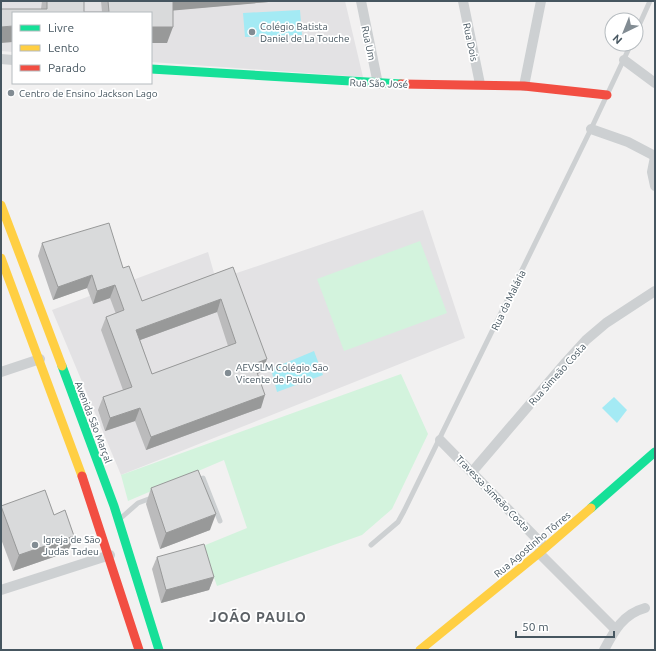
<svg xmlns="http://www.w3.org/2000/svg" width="656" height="651" viewBox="0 0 656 651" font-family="Ubuntu,sans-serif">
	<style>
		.education { fill: #e3e2e4 }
		.green { fill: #d3f3dd }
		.water { fill: #a4eaf4 }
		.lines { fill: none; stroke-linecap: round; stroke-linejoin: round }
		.lane { stroke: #cdd0d2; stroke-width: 5 }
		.street { stroke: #cdd0d2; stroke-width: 10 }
		.fast { stroke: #16e098; stroke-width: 9 }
		.slow { stroke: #ffcf43; stroke-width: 9 }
		.jam { stroke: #f24e42; stroke-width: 9 }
		.wall { fill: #bbbbbc; fill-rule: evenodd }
		.shaded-wall { fill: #989999 }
		.building { fill: #d9dadb; stroke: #989999; fill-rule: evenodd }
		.poi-dot { fill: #828c93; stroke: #fff; stroke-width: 1.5 }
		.labels { text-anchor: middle; stroke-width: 3.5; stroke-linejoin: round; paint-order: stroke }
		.poi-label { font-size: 10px; fill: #465660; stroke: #fff; text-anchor: start }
		.street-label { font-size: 10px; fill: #465660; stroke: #fff }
		.district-label { font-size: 14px; font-weight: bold; letter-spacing: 1px; fill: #5c6166; stroke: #fff }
	</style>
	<rect width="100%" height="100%" fill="#f2f1f1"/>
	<g class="education">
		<polygon points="1,1 345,1 363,77 151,62 151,13 13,13 13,52 1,51"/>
		<polygon points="423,210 465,338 121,475 52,310 208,252 216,280"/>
	</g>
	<g class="green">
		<polygon points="420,241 447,313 344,351 317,279"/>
		<polygon points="401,374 428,434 392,509 362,535 217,586 203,546 247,528 224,460 128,501 121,475"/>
	</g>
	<g class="water">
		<polygon points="300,10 302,35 245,37 243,13"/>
		<polygon points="314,351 323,375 277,392 271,369"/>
		<polygon points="614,397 627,410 617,423 602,408"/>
	</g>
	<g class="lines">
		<g class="lane">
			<polyline points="636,32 650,1"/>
			<polyline points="197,480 203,478 220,521"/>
			<polyline points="121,518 138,503 154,497"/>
			<polyline points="371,545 398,522 404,511 591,129 631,44"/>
		</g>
		<g class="street">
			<polyline points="361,1 378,84"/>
			<polyline points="463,1 480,84"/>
			<polyline points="1,59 13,60"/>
			<polyline points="624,60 655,83"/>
			<polyline points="524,86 541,1"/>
			<polyline points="591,129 628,142 655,156"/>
			<polyline points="655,157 652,172 655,186"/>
			<polyline points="1,372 40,359"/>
			<polyline points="440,440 545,547"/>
			<polyline points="472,472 566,362 586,340 606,323 655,291"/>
			<polyline points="539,553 615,629"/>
			<polyline points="1,590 110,555"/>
			<path d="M604,650C614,631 623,614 645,608"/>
		</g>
		<g class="fast">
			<polyline points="151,69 401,84"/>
			<polyline points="62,366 114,506 159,650"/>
			<polyline points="591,508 655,452"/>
		</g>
		<g class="slow">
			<polyline points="1,205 62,366"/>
			<polyline points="1,258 82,476"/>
			<polyline points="420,650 539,553 591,508"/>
		</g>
		<g class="jam">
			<polyline points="401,84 524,86 607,95"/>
			<polyline points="82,476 139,650"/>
		</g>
	</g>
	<g class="wall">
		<polygon points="42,1 84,1 84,12 102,12 101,1 280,1 173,10 167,43 13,13 41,9"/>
		<path d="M42,243L123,268L142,301L233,267L262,372L257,374L261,408L146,450L135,421L105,431L98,410L103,397L123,390L101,330L106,317L116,314L110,298L93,304L87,288L53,300L38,256ZM217,312L228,346L152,374L140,340Z"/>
		<polygon points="151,488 210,530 160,549 146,504"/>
		<polygon points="1,506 54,515 68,552 13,571 1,539"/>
		<polygon points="157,557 214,577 209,590 161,603 152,569"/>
	</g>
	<g class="shaded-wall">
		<polygon points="171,1 280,1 168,11"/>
		<polygon points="13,26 13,42 1,43 1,27"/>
		<polygon points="151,27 173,27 167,43 151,43"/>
		<polygon points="92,275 87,288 53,300 58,287"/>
		<polygon points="115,285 110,298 93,304 97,291"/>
		<polygon points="221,299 217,312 132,343 136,330"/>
		<polygon points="267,359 262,372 249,377 254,364"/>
		<polygon points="265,395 261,408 146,450 151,437"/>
		<polygon points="140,408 135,421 105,431 110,418"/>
		<polygon points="216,514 210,530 160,549 166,533"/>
		<polygon points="74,536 68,552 13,571 19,555"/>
		<polygon points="214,577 209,590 161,603 166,590"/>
	</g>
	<g class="building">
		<polygon points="47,1 84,1 84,12 109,12 108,1 173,1 173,27 151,27 151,13 13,13 13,26 1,27 1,9 47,9"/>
		<path d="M109,223L123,268L129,266L142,301L233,267L267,359L254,364L265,395L151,437L140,408L110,418L103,397L132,387L106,317L124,310L115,285L97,291L92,275L58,287L42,243ZM221,299L236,343L152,374L136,330Z"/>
		<polygon points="198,470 216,514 166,533 151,488"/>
		<polygon points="45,490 54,515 65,510 74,536 19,555 1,506"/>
		<polygon points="204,544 214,577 166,590 157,557"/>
	</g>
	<g class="poi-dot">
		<circle cx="252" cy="32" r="4"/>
		<circle cx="11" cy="93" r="4"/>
		<circle cx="228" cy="373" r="4"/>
		<circle cx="35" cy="545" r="4"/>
	</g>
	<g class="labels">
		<g class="poi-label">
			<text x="260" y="30">Colégio Batista<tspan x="260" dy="12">Daniel de La Touche</tspan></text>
			<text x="19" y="97">Centro de Ensino Jackson Lago</text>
			<text x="236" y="371">AEVSLM Colégio São<tspan x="236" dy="12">Vicente de Paulo</tspan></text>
			<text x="43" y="543">Igreja de São<tspan x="43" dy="12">Judas Tadeu</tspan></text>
		</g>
		<g class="street-label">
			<text transform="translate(471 42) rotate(78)" y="4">Rua Dois</text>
			<text transform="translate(369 43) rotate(78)" y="4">Rua Um</text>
			<text transform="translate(379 83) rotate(2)" y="4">Rua São José</text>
			<text transform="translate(508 300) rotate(-64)" y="4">Rua da Malária</text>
			<text transform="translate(557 374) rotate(-48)" y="4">Rua Simeão Costa</text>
			<text transform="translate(94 422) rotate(69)" y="4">Avenida São Marçal</text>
			<text transform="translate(493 493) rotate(46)" y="4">Travessa Simeão Costa</text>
			<text transform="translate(532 544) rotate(-40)" y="4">Rua Agostinho Tôrres</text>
		</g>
		<g class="district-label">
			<text x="258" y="622">JOÃO PAULO</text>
		</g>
	</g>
	<rect width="656" height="651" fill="none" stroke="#465660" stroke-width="4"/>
	<rect x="12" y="12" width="140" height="72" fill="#ffffff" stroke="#b5bbbf"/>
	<rect x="20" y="25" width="20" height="6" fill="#16e098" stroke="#b5bbbf"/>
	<text x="48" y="32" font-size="12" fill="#465660">Livre</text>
	<rect x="20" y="45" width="20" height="6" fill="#ffcf43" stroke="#b5bbbf"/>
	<text x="48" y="52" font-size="12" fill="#465660">Lento</text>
	<rect x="20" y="65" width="20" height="6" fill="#f24e42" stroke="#b5bbbf"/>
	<text x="48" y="72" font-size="12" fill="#465660">Parado</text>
	<g transform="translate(624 32) rotate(223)"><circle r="19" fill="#ffffff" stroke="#b5bbbf"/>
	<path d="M0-3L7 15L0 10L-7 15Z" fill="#828c93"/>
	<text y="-6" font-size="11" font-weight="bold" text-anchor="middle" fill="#465660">N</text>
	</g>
	<path d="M516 631v6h98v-6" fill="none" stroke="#465660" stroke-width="2"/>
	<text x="522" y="631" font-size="12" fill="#465660" stroke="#ffffff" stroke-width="3" paint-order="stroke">50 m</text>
</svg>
